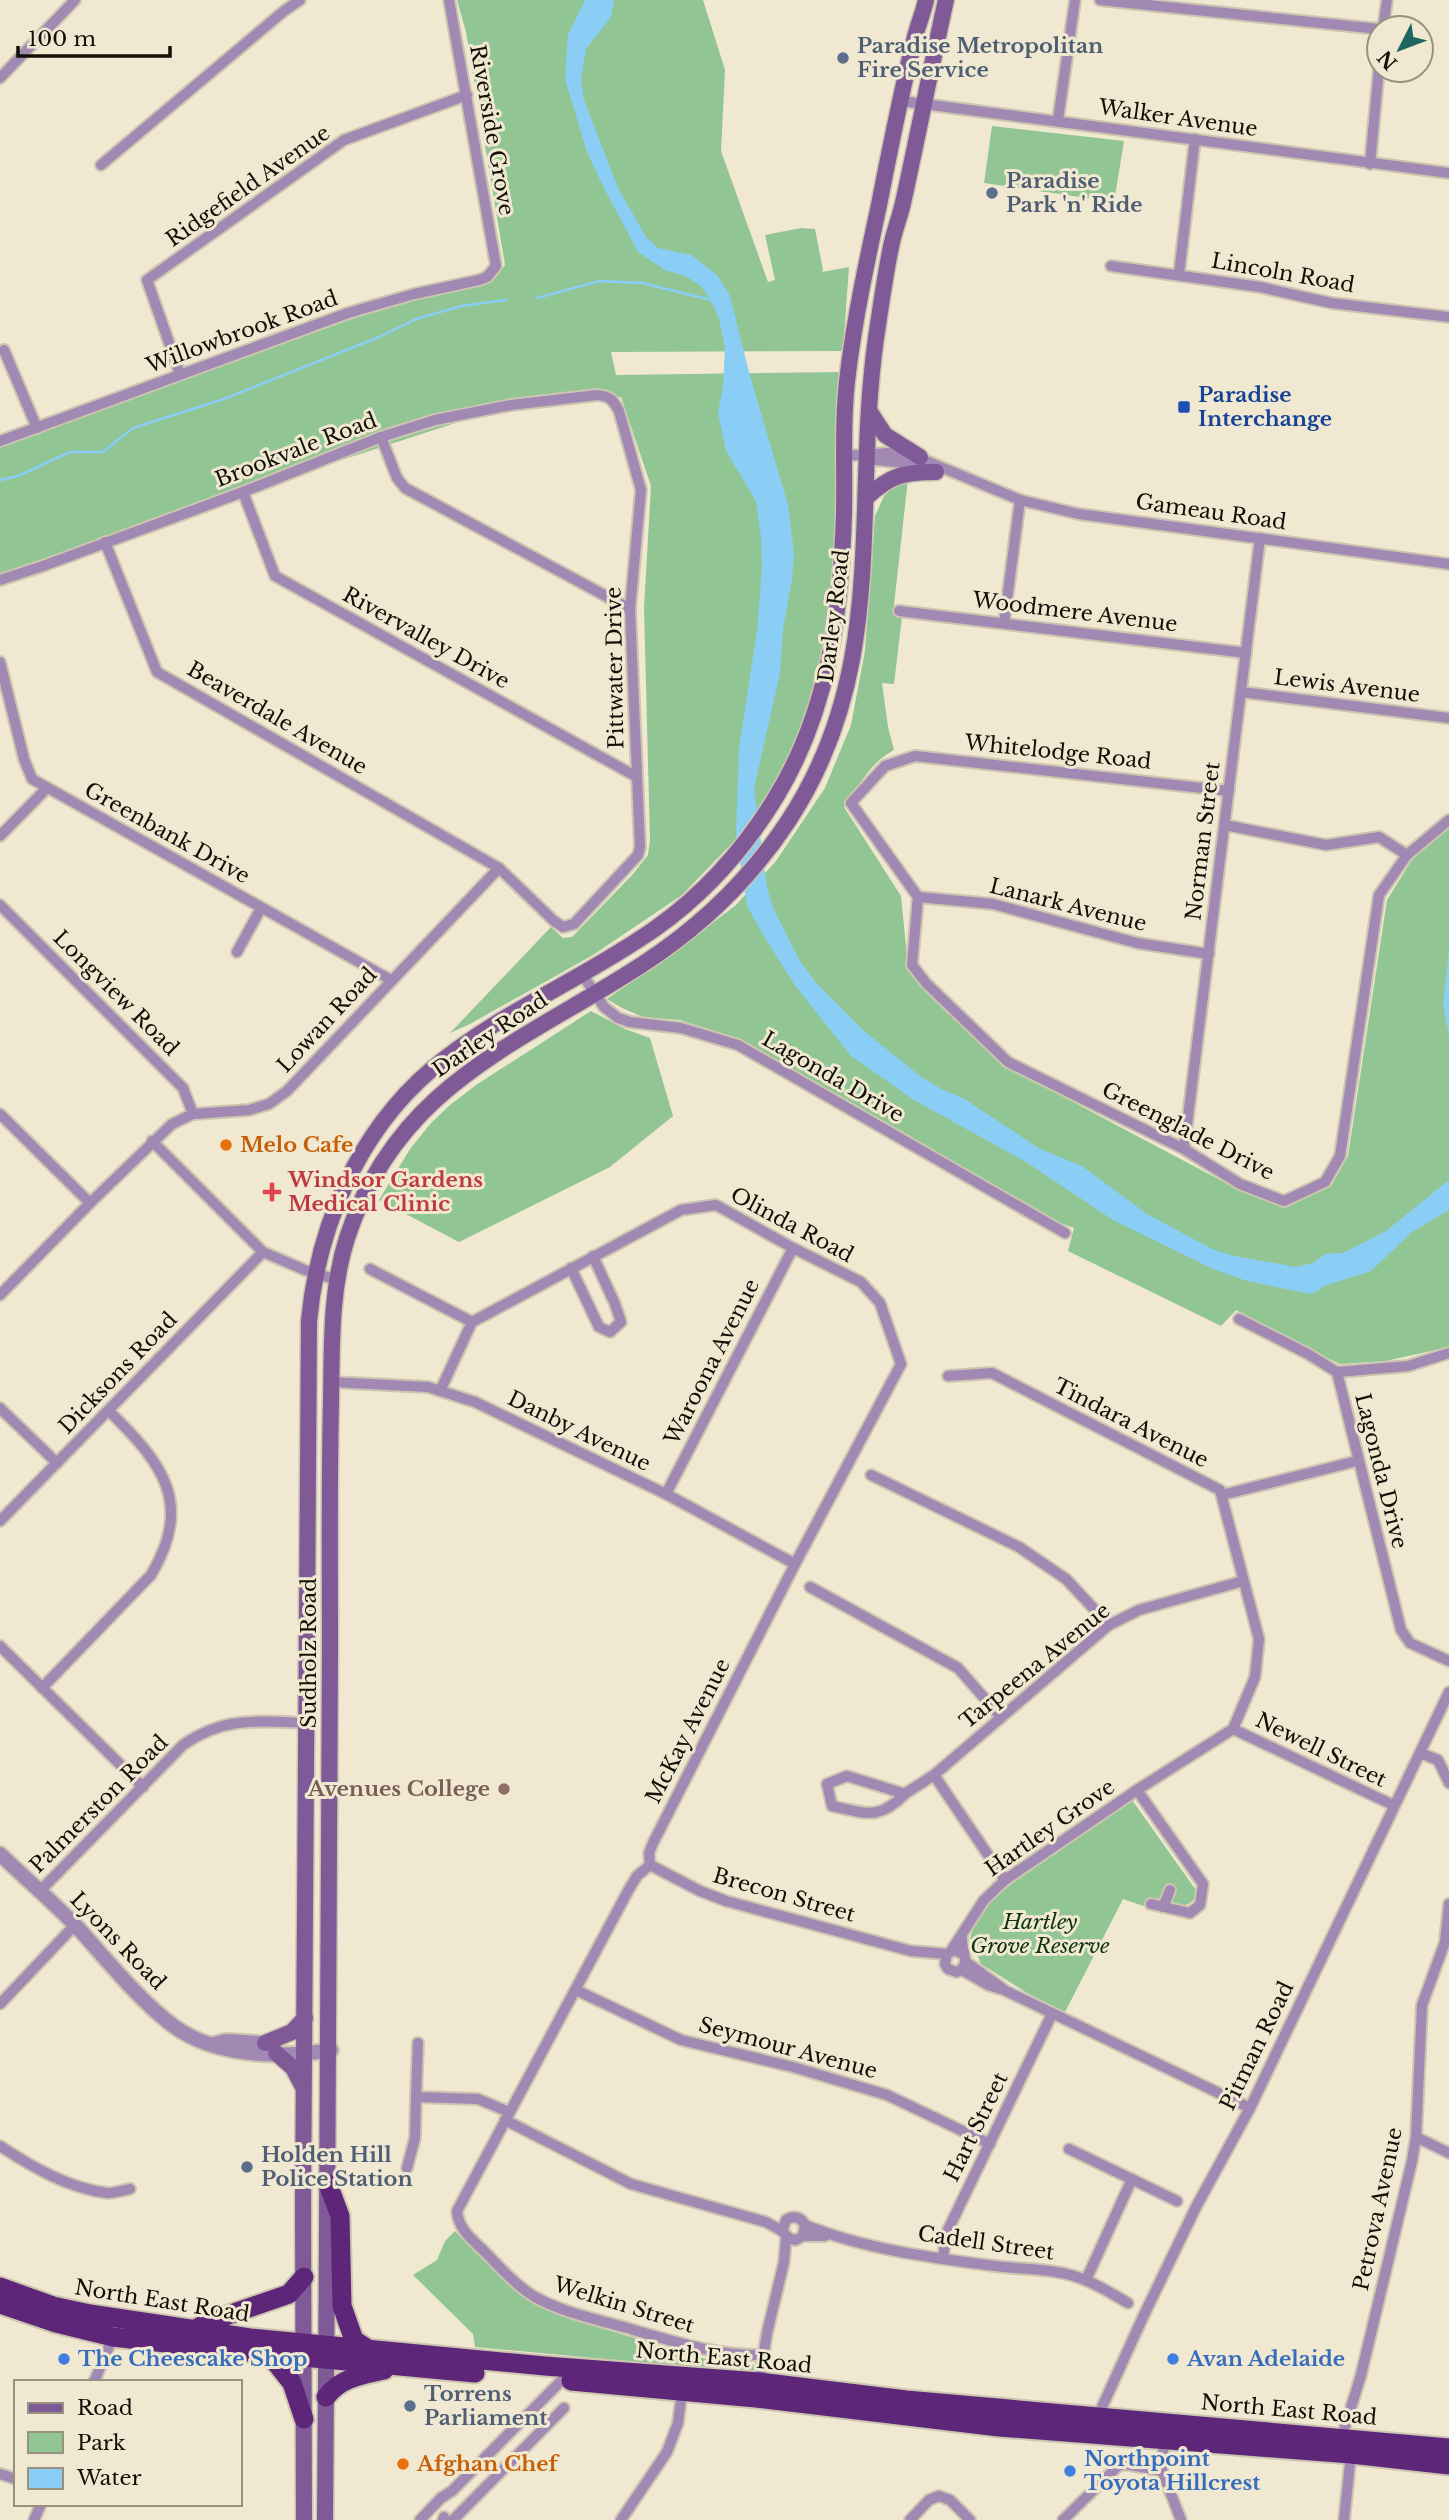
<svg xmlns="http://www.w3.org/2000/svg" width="1449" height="2520" viewBox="0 0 1449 2520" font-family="'Libre Baskerville',serif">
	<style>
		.green { fill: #92c594 }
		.water { fill: #8acef6 }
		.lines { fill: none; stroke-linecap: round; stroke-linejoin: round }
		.stream { stroke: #8acef6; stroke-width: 2.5 }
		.minor-casing { stroke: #ccc5b0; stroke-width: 14 }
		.tertiary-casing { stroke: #ccc5b0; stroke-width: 18 }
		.secondary-casing { stroke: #ccc5b0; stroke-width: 19 }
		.trunk-casing { stroke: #ccc5b0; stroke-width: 23 }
		.minor { stroke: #a289b3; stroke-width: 10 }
		.tertiary { stroke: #a289b3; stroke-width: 14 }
		.secondary { stroke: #805a97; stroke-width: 16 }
		.trunk { stroke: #5d2678; stroke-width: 19 }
		.service-dot { fill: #5c6f8a; stroke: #f0e8d0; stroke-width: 2.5 }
		.transit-dot { fill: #1a4fb4; stroke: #f0e8d0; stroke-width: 2.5 }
		.food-dot { fill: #e8710a; stroke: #f0e8d0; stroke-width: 2.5 }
		.health-dot { fill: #e0444e; stroke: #f0e8d0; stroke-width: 2.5 }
		.education-dot { fill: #8d6e63; stroke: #f0e8d0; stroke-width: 2.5 }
		.shop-dot { fill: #3f7fe0; stroke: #f0e8d0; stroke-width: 2.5 }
		.labels { text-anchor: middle; stroke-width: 6; stroke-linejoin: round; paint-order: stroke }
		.service-label { font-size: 21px; font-weight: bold; fill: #4e5e75; stroke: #f0e8d0; text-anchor: start }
		.street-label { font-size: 21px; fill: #120f07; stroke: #f0e8d0 }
		.transit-label { font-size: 21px; font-weight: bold; fill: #164399; stroke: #f0e8d0; text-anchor: start }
		.food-label { font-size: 21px; font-weight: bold; fill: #c56008; stroke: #f0e8d0; text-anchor: start }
		.health-label { font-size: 21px; font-weight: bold; fill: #be3a42; stroke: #f0e8d0; text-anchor: start }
		.education-label { font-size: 21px; font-weight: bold; fill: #785e54; stroke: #f0e8d0; text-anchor: end }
		.park-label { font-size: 21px; font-style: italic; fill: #0e3312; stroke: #f0e8d0 }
		.shop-label { font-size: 21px; font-weight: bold; fill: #366cbe; stroke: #f0e8d0; text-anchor: start }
	</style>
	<rect width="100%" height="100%" fill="#f0e8d0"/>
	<g class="green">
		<polygon points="457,0 703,0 725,70 721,151 768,282 775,280 765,235 801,228 815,229 823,270 822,272 849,267 843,351 611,352 616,375 843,372 833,567 825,650 806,721 780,778 741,834 682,895 593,955 470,1024 450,1033 551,927 563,938 572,937 633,874 648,855 650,840 644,608 651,486 621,397 511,405 243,492 105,542 0,575 0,446 352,319 415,300 484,284 497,276 505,265 466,32"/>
		<polygon points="992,126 1124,141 1114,202 984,183"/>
		<path d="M908,479L894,605V614L902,617L894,684L882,683L888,727L894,750C871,762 858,787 844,807L901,896L908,966L1007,1067L1237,1189L1285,1208L1331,1186L1348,1156L1387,900L1415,855L1449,828V1347L1386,1361L1340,1364L1270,1330L1236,1310L1221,1326L1068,1251L1074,1228L1055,1221L844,1098L730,1036L680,1020L643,1017L622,1008L607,999L672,954L736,905L776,861L825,788L851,725L865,651L875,516L884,496L897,482Z"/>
		<polygon points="591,1011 625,1029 650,1038 673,1116 610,1167 459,1242 379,1200 410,1149 431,1123 450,1105 476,1085"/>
		<path d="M1132,1800L1198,1893C1190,1907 1184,1907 1170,1902L1164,1913L1123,1899L1065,2012L1027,1993L981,1964L970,1938L976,1920L993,1897Z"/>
		<polygon points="455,2231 507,2282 545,2308 567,2318 702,2358 754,2365 757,2368 757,2373 475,2347 473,2334 413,2275 437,2260 445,2241"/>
	</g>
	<g class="water">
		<polygon points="585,0 614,0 611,17 586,49 581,80 584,100 618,188 646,237 658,248 691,255 717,275 730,296 750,376 788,505 794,553 792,579 783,629 780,673 754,789 767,888 774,910 800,961 816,983 864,1031 920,1076 941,1089 963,1098 1040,1149 1082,1166 1147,1214 1212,1249 1230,1255 1296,1267 1313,1263 1325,1254 1343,1253 1386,1231 1449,1180 1449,1210 1412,1232 1371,1271 1327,1285 1311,1294 1247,1281 1213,1269 1113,1220 1026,1162 914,1100 851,1056 794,984 762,933 747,906 736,835 739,748 757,631 762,567 761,537 756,501 726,451 718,413 723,386 725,348 719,318 709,297 701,286 685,276 665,270 638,252 605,190 587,152 565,79 568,35"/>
		<polygon points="1449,950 1449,1036 1443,1005"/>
	</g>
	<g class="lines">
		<g class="stream">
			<polyline points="537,298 600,281 642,283 711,300"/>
			<polyline points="0,480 18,476 70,452 103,452 133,428 224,399 379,337 416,319 461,306 506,300"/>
		</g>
		<defs>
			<g id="minor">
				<polyline points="1100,0 1379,29"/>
				<polyline points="1383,28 1387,0"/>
				<polyline points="0,78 75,0"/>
				<polyline points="901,101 1449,173"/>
				<polyline points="1058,120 1075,0"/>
				<polyline points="1370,164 1379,68"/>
				<polyline points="101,165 284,11 300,0"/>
				<polyline points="1111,266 1260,287 1331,303 1449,317"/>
				<polyline points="1179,274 1195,139"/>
				<polyline points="4,350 37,428"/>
				<polyline points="180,374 147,280 344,140 467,95"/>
				<polyline points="381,437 397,478 405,488 630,609"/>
				<polyline points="0,441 348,313 414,294 479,280 487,277 496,266 449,0"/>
				<polyline points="843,456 888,453 912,455 1020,500 1079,514 1449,564"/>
				<polyline points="866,459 904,463 926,469"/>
				<polyline points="243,492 275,576 637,777"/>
				<path d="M0,580L43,566L243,492L381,437L435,420L511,405L597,395C610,396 613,400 619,411L641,490L630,609L640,847L638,855L574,924L563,927L554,921L499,868L157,672L105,542"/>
				<polyline points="899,611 1246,653"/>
				<polyline points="1004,623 1020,500"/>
				<polyline points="0,662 24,759 32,779 391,980"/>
				<polyline points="1241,692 1449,718"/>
				<polyline points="1229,791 915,756 885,766 851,803 918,897 912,965 926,983 1008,1062 1184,1149 1240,1184 1284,1201 1325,1182 1340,1156 1379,895 1407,855 1449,820"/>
				<polyline points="1225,825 1326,845 1379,837 1407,855"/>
				<polyline points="0,836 47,788"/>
				<polyline points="918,897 993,904 1137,943 1209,954"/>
				<polyline points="0,905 183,1088 193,1114"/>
				<polyline points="237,952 261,908"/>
				<polyline points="582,974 604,1007 618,1018 630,1022 681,1028 738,1045 1065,1233"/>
				<polyline points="0,1114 90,1203"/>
				<polyline points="152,1141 263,1252 305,1270 337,1280"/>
				<polyline points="1184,1149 1260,538"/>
				<polyline points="571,1268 599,1327 610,1332 621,1322 615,1304 593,1256"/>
				<polyline points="370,1269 472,1322"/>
				<polyline points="0,1295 90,1203 172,1124 193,1114 249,1110 269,1104 287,1091 499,868"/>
				<polyline points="1239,1319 1308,1354 1337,1372 1401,1630 1410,1643 1449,1661"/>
				<polyline points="1337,1372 1408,1366 1449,1353"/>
				<polyline points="948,1376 992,1373 1220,1490 1259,1639 1255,1677 1233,1729 1137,1790 1005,1880 984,1900 951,1951"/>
				<polyline points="331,1382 428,1387 475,1402 666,1494 795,1564"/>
				<polyline points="440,1391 472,1322 681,1210 716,1205 793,1248 861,1282 880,1303 901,1364 795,1564 653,1843 649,1853 650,1865"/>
				<polyline points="0,1408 57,1463"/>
				<polyline points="871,1475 1019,1547 1066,1579 1109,1625"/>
				<polyline points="666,1494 793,1248"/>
				<polyline points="1222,1495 1357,1461"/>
				<polyline points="0,1521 263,1252"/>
				<polyline points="810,1587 958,1668 1000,1716"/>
				<polyline points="0,1646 143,1787"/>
				<path d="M42,1688L151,1575C194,1503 162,1463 109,1411"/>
				<polyline points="1233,1729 1393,1805"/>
				<polyline points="1420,1753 1438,1760 1449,1783"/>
				<polyline points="934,1775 1005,1880"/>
				<polyline points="1137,1790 1203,1884 1200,1905 1190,1913 1151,1904"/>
				<path d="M905,1794L847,1776L827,1784L832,1806C866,1813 878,1821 905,1794L906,1793L934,1775L1109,1625L1139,1610L1243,1581"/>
				<path d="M650,1865L637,1876L628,1891L457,2211C458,2228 471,2239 483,2250C499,2266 515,2285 535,2297C564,2313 596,2319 627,2328C672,2341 716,2356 764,2355"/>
				<polyline points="650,1865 700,1891 726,1901 911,1951 947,1954"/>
				<path d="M40,1891L183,1745C224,1716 259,1721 307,1723"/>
				<polyline points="1163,1907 1170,1890"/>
				<path d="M962,1935C960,1950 973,1964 957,1972L948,1969L945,1964L947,1954L954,1950L963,1954"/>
				<polyline points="966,1962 1002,1988"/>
				<polyline points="962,1970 988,1985 1004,1990 1250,2108"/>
				<polyline points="576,1990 681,2040 793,2067 887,2095 990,2144"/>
				<polyline points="0,2004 75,1925"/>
				<polyline points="416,2097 418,2043"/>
				<polyline points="505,2120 631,2184 766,2222 782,2231"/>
				<polyline points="1416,2137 1449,2153"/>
				<path d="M0,2146C32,2167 70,2189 108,2193C115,2193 123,2190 130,2189"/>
				<polyline points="1069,2149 1177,2201"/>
				<polyline points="407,2168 415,2138 416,2097 478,2099 509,2112"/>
				<path d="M805,2225C864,2249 932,2258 995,2266C1025,2270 1057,2268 1085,2280C1100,2286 1114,2295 1128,2303"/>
				<path d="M803,2236L805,2225C801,2217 793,2215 786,2220L782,2231L790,2239L796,2240L803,2236H825"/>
				<polyline points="943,2259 946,2234 1052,2014"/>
				<polyline points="1086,2280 1132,2179"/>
				<polyline points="94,2382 113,2337"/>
				<polyline points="759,2382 767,2333 784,2262 786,2238"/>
				<polyline points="1098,2416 1143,2317 1196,2207 1250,2108 1449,1692"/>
				<polyline points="1342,2437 1361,2375 1412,2161 1416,2137 1422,2005 1445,1942 1449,1904"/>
				<polyline points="1164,2439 1162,2471 1181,2520"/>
				<polyline points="0,2474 16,2479"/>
				<polyline points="34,2520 41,2504"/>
				<polyline points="420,2520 441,2498 452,2491 561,2381"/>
				<polyline points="443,2520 444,2517"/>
				<polyline points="453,2520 564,2408"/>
				<polyline points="621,2520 667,2452 678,2423 682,2391"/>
				<polyline points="910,2520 929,2500 939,2496 950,2500 970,2520"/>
				<polyline points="1063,2520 1118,2466 1125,2464 1162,2471"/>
				<polyline points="1344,2520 1351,2454"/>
			</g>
			<g id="tertiary">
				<path d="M0,1854C26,1879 53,1902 78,1928C106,1959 134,1994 167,2021C210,2057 277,2059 331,2050"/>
				<polyline points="214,2044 226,2041 274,2044"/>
			</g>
			<g id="secondary">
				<polyline points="870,412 885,435 920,457"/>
				<path d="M866,498C890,475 904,472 936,472"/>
				<polyline points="265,2043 292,2032 305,2018"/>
				<polyline points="276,2053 293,2068 303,2087"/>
				<path d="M304,2520L303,2204L309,1321C318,1226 358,1132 432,1069C500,1012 584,979 656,928C705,893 745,848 776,797C829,710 841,613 844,513C845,466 842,419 848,373C855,316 867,261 879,205C890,149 901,92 915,37C918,25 923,13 926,0"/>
				<path d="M325,2520C327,2230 330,1940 330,1650C330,1567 329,1485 331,1402C332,1347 330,1291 347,1238C397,1084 520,1044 643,964C700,927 751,878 789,820C890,665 852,508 876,338C881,306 885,274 892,242C895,229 900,216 903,203C918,135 931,67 946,0"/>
			</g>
			<g id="trunk">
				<polyline points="328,2184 340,2216 342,2306 354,2340 368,2349"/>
				<polyline points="0,2287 53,2306 90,2314 250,2338 545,2366 759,2382 906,2400 1449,2448"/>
				<polyline points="0,2304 56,2323 113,2337 227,2350 475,2373"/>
				<polyline points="194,2330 208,2322 289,2294 304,2277"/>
				<polyline points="269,2354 292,2383 304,2419"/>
				<polyline points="571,2381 756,2398 999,2427 1351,2454 1449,2465"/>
				<path d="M326,2397C340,2378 361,2375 384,2370"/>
			</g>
		</defs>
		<use href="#minor" class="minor-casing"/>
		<use href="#tertiary" class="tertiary-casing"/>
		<use href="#secondary" class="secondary-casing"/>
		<use href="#trunk" class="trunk-casing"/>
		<use href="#minor" class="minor"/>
		<use href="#tertiary" class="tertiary"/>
		<use href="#secondary" class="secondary"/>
		<use href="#trunk" class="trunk"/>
	</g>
	<g class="service-dot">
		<circle cx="843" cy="58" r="7"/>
		<circle cx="992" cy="193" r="7"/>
		<circle cx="247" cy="2167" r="7"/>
		<circle cx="410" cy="2406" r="7"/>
	</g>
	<rect class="transit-dot" x="1177" y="400" width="14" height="14" rx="3.5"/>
	<g class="food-dot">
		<circle cx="226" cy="1145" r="7"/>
		<circle cx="403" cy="2464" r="7"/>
	</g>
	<path class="health-dot" d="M268.5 1181.5h7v7h7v7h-7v7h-7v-7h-7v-7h7z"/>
	<circle class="education-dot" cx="504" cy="1789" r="7"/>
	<g class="shop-dot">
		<circle cx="64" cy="2359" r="7"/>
		<circle cx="1173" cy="2359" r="7"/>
		<circle cx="1070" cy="2471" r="7"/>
	</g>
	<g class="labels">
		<g class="service-label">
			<text x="857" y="53">Paradise Metropolitan<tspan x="857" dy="24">Fire Service</tspan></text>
			<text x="1006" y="188">Paradise<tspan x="1006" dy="24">Park 'n' Ride</tspan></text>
			<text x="261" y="2162">Holden Hill<tspan x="261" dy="24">Police Station</tspan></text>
			<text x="424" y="2401">Torrens<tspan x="424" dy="24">Parliament</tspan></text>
		</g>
		<g class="street-label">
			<text transform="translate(1178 118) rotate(8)" y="7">Walker Avenue</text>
			<text transform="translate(492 130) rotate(80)" y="7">Riverside Grove</text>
			<text transform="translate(248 186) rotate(-35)" y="7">Ridgefield Avenue</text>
			<text transform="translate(1283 273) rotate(10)" y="7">Lincoln Road</text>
			<text transform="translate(242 332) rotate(-20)" y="7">Willowbrook Road</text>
			<text transform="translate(296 450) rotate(-21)" y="7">Brookvale Road</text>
			<text transform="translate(1211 512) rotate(8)" y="7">Gameau Road</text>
			<text transform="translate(1075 612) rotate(7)" y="7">Woodmere Avenue</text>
			<text transform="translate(834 616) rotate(-83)" y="7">Darley Road</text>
			<text transform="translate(426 638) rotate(29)" y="7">Rivervalley Drive</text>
			<text transform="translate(615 668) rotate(-91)" y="7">Pittwater Drive</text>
			<text transform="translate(1347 686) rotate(7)" y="7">Lewis Avenue</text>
			<text transform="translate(277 718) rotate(30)" y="7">Beaverdale Avenue</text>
			<text transform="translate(1058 752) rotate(6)" y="7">Whitelodge Road</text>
			<text transform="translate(167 833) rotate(29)" y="7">Greenbank Drive</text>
			<text transform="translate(1203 841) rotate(-83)" y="7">Norman Street</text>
			<text transform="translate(1068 905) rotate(14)" y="7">Lanark Avenue</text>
			<text transform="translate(116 993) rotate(45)" y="7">Longview Road</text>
			<text transform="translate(327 1020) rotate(-47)" y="7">Lowan Road</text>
			<text transform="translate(490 1035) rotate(-34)" y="7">Darley Road</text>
			<text transform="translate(833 1077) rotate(30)" y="7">Lagonda Drive</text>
			<text transform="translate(1188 1131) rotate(27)" y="7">Greenglade Drive</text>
			<text transform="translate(792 1225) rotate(28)" y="7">Olinda Road</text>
			<text transform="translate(712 1362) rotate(-63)" y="7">Waroona Avenue</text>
			<text transform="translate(118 1373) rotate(-46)" y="7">Dicksons Road</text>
			<text transform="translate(1131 1423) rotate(27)" y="7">Tindara Avenue</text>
			<text transform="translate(579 1431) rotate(26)" y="7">Danby Avenue</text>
			<text transform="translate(1381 1471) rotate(76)" y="7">Lagonda Drive</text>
			<text transform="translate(309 1653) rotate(-90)" y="7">Sudholz Road</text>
			<text transform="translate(1035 1666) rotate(-39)" y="7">Tarpeena Avenue</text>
			<text transform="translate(688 1731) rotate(-63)" y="7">McKay Avenue</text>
			<text transform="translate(1321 1750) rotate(26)" y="7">Newell Street</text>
			<text transform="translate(99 1804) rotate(-45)" y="7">Palmerston Road</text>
			<text transform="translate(1050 1828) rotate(-35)" y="7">Hartley Grove</text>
			<text transform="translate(784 1895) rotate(16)" y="7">Brecon Street</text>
			<text transform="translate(118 1941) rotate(46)" y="7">Lyons Road</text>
			<text transform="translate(1257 2046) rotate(-64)" y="7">Pitman Road</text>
			<text transform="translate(788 2048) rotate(15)" y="7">Seymour Avenue</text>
			<text transform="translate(976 2127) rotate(-64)" y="7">Hart Street</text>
			<text transform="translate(1378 2209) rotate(-78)" y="7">Petrova Avenue</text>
			<text transform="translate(986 2243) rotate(8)" y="7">Cadell Street</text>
			<text transform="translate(162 2301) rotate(9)" y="7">North East Road</text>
			<text transform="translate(624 2305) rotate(17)" y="7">Welkin Street</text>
			<text transform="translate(724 2358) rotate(5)" y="7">North East Road</text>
			<text transform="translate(1289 2410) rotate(5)" y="7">North East Road</text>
		</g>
		<g class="transit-label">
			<text x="1198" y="402">Paradise<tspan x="1198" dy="24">Interchange</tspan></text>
		</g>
		<g class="food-label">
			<text x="240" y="1152">Melo Cafe</text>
			<text x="417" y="2471">Afghan Chef</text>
		</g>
		<g class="health-label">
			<text x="288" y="1187">Windsor Gardens<tspan x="288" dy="24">Medical Clinic</tspan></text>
		</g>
		<g class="education-label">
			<text x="490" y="1796">Avenues College</text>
		</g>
		<g class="park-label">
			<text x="1040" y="1929">Hartley<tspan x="1040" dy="24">Grove Reserve</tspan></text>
		</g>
		<g class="shop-label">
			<text x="78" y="2366">The Cheescake Shop</text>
			<text x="1187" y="2366">Avan Adelaide</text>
			<text x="1084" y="2466">Northpoint<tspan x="1084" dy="24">Toyota Hillcrest</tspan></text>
		</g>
	</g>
	<rect x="14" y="2380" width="228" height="126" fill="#f0e8d0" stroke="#979180" stroke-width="2"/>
	<rect x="28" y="2403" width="35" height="10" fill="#805a97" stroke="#979180" stroke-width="2"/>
	<text x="77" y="2415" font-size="21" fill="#120f07">Road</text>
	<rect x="28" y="2432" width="35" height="21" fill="#92c594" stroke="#979180" stroke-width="2"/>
	<text x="77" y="2450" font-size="21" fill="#120f07">Park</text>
	<rect x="28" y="2468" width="35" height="21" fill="#8acef6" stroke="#979180" stroke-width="2"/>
	<text x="77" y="2485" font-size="21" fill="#120f07">Water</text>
	<g transform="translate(1400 49) rotate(228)"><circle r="33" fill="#f0e8d0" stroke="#979180" stroke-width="2"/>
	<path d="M0-5L12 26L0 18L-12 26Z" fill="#1d6760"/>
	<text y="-10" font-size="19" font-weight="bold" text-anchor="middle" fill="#120f07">N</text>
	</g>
	<path d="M18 46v10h152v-10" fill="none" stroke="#120f07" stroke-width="3.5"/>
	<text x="28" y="46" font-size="21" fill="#120f07" stroke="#f0e8d0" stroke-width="5" paint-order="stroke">100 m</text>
</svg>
